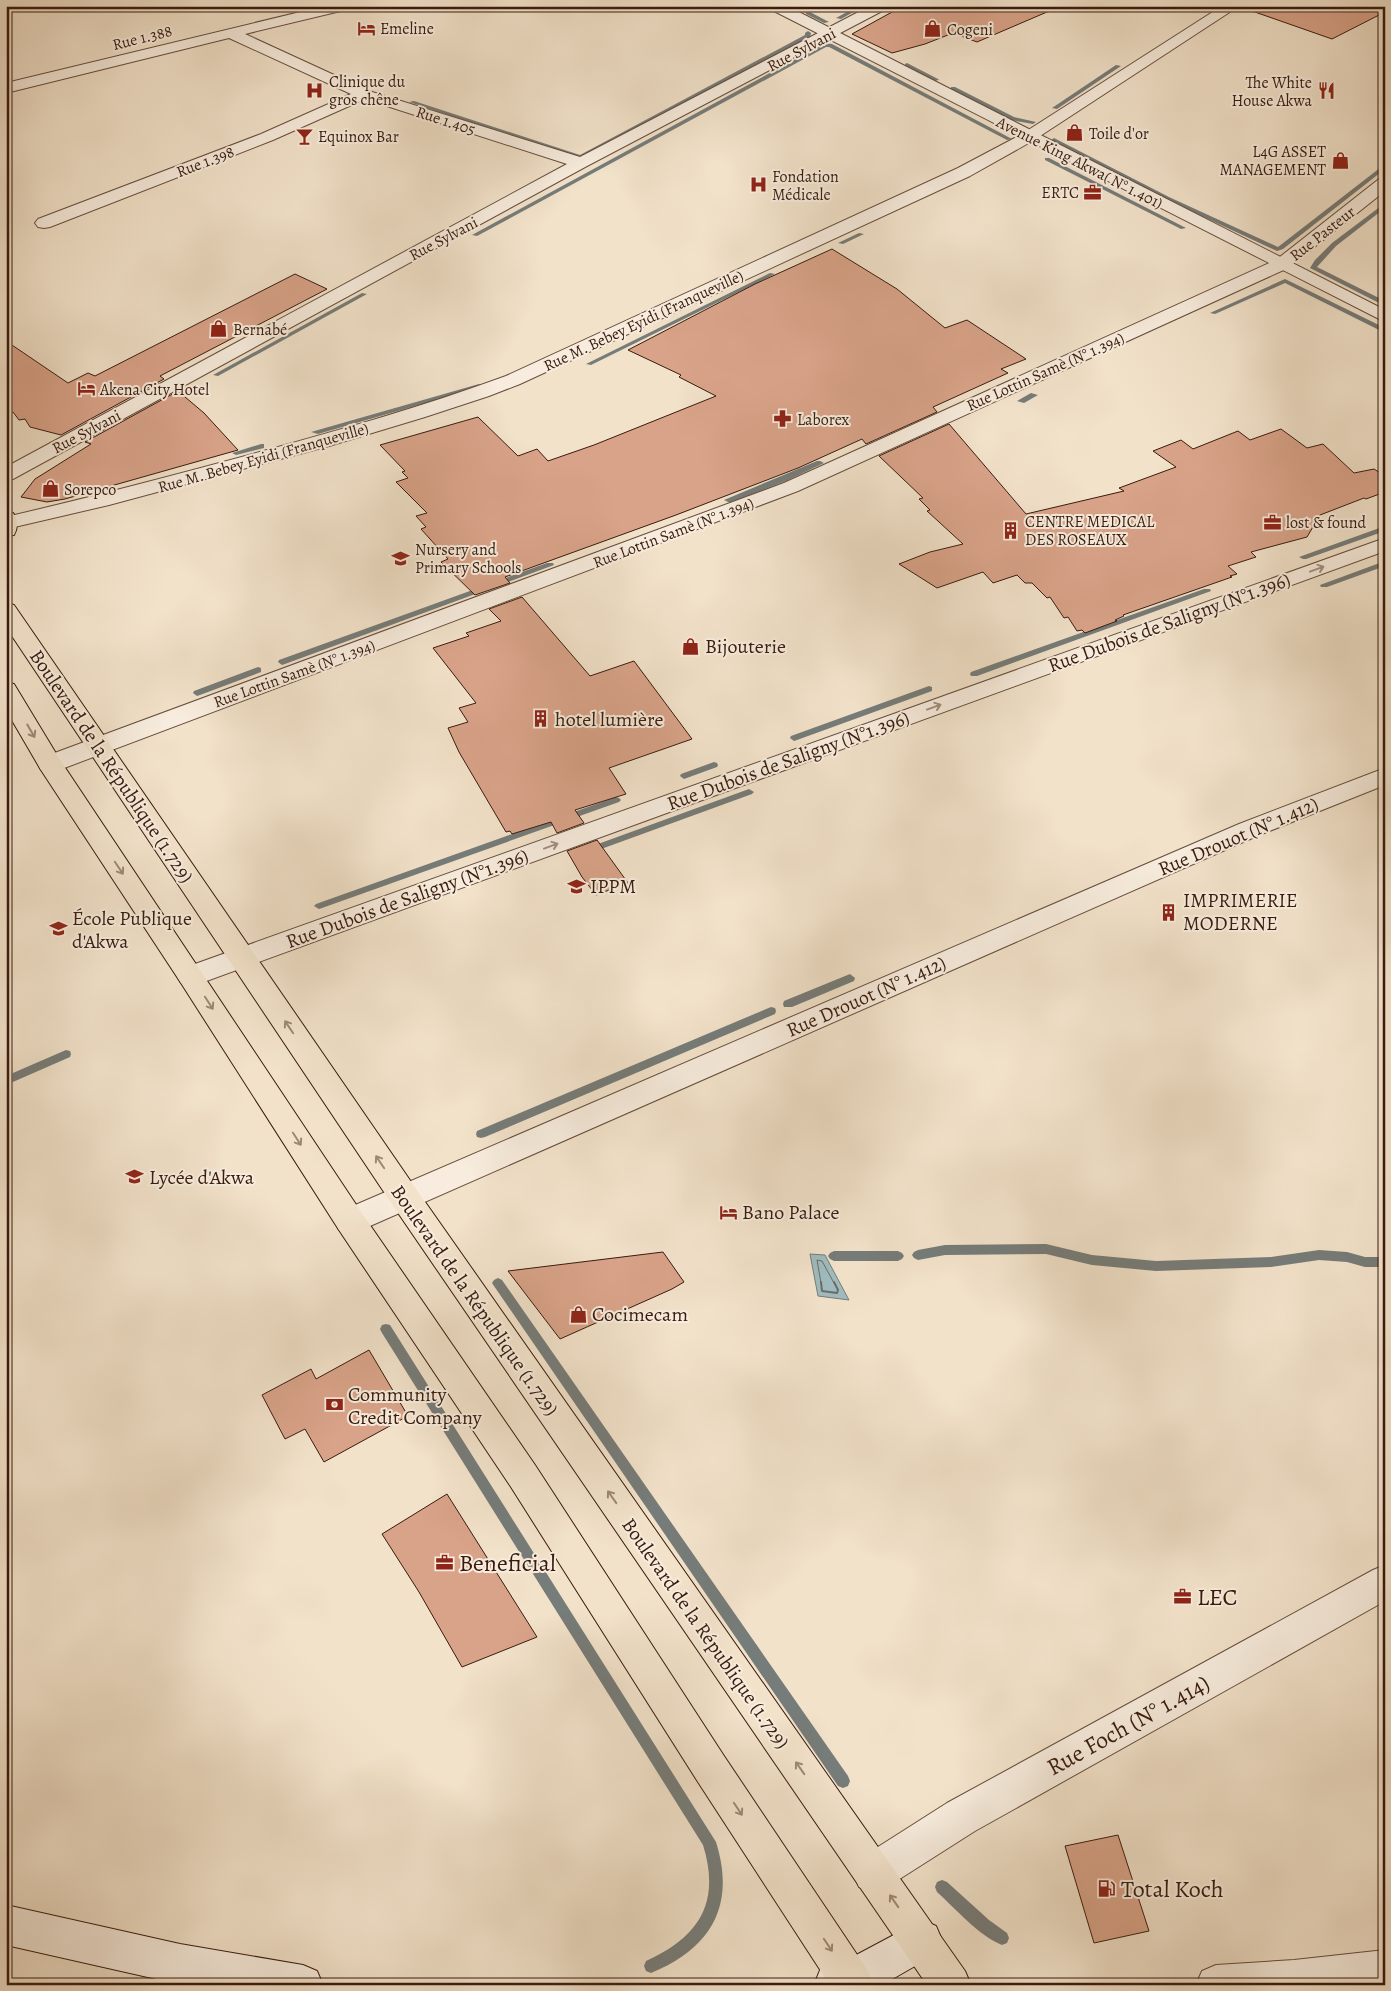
<svg xmlns="http://www.w3.org/2000/svg" width="1391" height="1991" viewBox="0 0 1391 1991" font-family="Alegreya,serif">
	<style>
		.water { fill: #9fbcc0; stroke: #767c79 }
		.lines { fill: none; stroke-linecap: round; stroke-linejoin: round }
		.shore-far1 { stroke: #6c6c67; stroke-width: 1 }
		.shore { stroke: #6c6c67; stroke-width: 2 }
		.stream { fill: #767c79; fill-rule: evenodd }
		.building { fill: #d9a389; stroke: #381b0e }
		.minor-casing { stroke: #664d3d; stroke-width: 2 }
		.tertiary-casing { stroke: #664d3d; stroke-width: 2 }
		.secondary-casing { stroke: #381b0e; stroke-width: 2 }
		.primary-casing { stroke: #381b0e; stroke-width: 2 }
		.minor { fill: #f7ecdd; fill-rule: evenodd }
		.tertiary { fill: #f7ecdd; fill-rule: evenodd }
		.secondary { fill: #f7ecdd; fill-rule: evenodd }
		.primary { fill: #f2e2ca; fill-rule: evenodd }
		.oneway { stroke: #a18e80 }
		.oneway2 { stroke: #9e8875 }
		.labels { text-anchor: middle; stroke-width: 4; stroke-linejoin: round; paint-order: stroke }
		.far-poi-label { font-size: 16px; fill: #381b0e; stroke: #f7ecdd; text-anchor: start }
		.far-street-label { font-size: 16px; fill: #381b0e; stroke: #f7ecdd }
		.street-label { font-size: 20px; fill: #381b0e; stroke: #f7ecdd }
		.poi-label { font-size: 20px; fill: #381b0e; stroke: #f7ecdd; text-anchor: start }
		.near-poi-label { font-size: 24px; fill: #381b0e; stroke: #f7ecdd; text-anchor: start }
		.near-street-label { font-size: 24px; fill: #381b0e; stroke: #f7ecdd }
	</style>
	<rect width="100%" height="100%" fill="#f2e2ca"/>
	<filter id="stains"><feTurbulence type="fractalNoise" baseFrequency=".004" numOctaves="4"/><feColorMatrix values="0 0 0 0 .2 0 0 0 0 .09 0 0 0 0 .02 0 0 0 .5 -.17"/></filter>
	<radialGradient id="worn" r=".72"><stop offset=".6" stop-color="#630" stop-opacity="0"/><stop offset="1" stop-color="#630" stop-opacity=".3"/></radialGradient>
	<polygon class="water" points="810,1254 825,1255 849,1300 818,1296"/>
	<g class="lines">
		<polyline class="shore-far1" points="821,1283 817,1260 822,1261 834,1283"/>
		<polyline class="shore" points="821,1282 822,1291 837,1293 838,1290 834,1282"/>
		<g class="stream">
			<polygon points="793,6 800,6 804,9 799,10"/>
			<polygon points="858,6 864,6 841,19 836,18"/>
			<polygon points="806,12 810,12 829,22 824,23 806,14"/>
			<polygon points="808,31 811,33 810,37 581,159 409,102 414,101 580,155 805,35 805,33"/>
			<polygon points="825,43 832,44 1012,139 1007,140 829,47 826,47 477,236 472,235"/>
			<polygon points="907,63 938,79 939,80 934,81 905,66 905,64"/>
			<polygon points="1116,65 1121,66 1057,109 1052,108"/>
			<polygon points="951,87 955,87 1014,117 1036,122 1033,124 1011,120 951,89"/>
			<polygon points="1054,138 1169,197 1278,247 1385,164 1385,169 1283,249 1277,251 1165,199 1052,141 1051,140"/>
			<polygon points="1045,158 1049,158 1186,228 1181,229 1045,160"/>
			<polygon points="1385,203 1385,208 1336,246 1317,267 1385,301 1385,306 1310,268 1315,260 1332,243"/>
			<polygon points="859,233 864,234 843,244 838,243"/>
			<polygon points="770,273 775,274 591,365 586,364"/>
			<polygon points="1285,279 1385,328 1385,333 1285,283 1215,314 1210,313"/>
			<polygon points="362,293 367,294 218,376 213,375"/>
			<polygon points="479,384 481,385 481,387 318,434 311,432"/>
			<polygon points="1031,393 1038,395 1024,403 1017,401"/>
			<polygon points="261,444 264,444 264,448 236,455 232,453"/>
			<polygon points="817,461 820,461 824,463 786,481 731,502 728,502 724,500"/>
			<polygon points="1385,526 1385,531 1306,559 1303,559 1299,557"/>
			<polygon points="1385,561 1385,566 1327,587 1321,587 1320,585"/>
			<polygon points="547,563 553,563 554,565 285,664 282,665 278,662 279,660"/>
			<polygon points="1204,589 1210,589 1211,591 977,676 971,676 970,674 971,672"/>
			<polygon points="258,667 261,668 261,672 200,695 197,696 193,693 194,691"/>
			<polygon points="929,686 932,687 932,691 797,740 794,741 790,738 791,736"/>
			<polygon points="714,762 717,763 718,765 717,767 684,779 680,776 681,774"/>
			<polygon points="749,789 754,792 752,794 593,852 587,852 585,850 587,848"/>
			<polygon points="616,797 619,798 621,800 619,802 322,908 319,909 314,906 316,904"/>
			<polygon points="850,974 855,978 854,981 792,1007 784,1007 783,1004 784,1001"/>
			<polygon points="771,1007 775,1008 776,1011 775,1014 485,1137 481,1138 477,1137 476,1134 477,1131"/>
			<polygon points="66,1050 70,1051 71,1054 70,1057 6,1085 6,1076"/>
			<polygon points="1046,1244 1092,1255 1156,1261 1271,1257 1319,1250 1347,1252 1365,1257 1385,1257 1385,1267 1365,1267 1347,1262 1319,1260 1271,1267 1156,1271 1092,1265 1046,1254 945,1255 918,1260 914,1258 912,1255 914,1252 918,1250 945,1245"/>
			<polygon points="834,1251 898,1251 902,1253 904,1256 902,1259 898,1261 834,1261 830,1259 828,1256 830,1253"/>
			<polygon points="498,1278 502,1280 848,1776 850,1781 848,1786 843,1788 838,1786 494,1286 492,1283 494,1280"/>
			<path d="M386,1324L390,1325L716,1842C736,1906 711,1948 651,1973L646,1971L644,1966L646,1961C699,1937 721,1903 703,1845L382,1333L380,1329L382,1325Z"/>
			<path d="M942,1880L947,1882L989,1920L1007,1933L1009,1938L1007,1943L1002,1945C979,1936 956,1909 937,1892L935,1887L937,1882Z"/>
		</g>
	</g>
	<g class="building">
		<polygon points="903,6 1061,6 977,42 953,33 925,44 892,53 852,34"/>
		<polygon points="1252,6 1385,6 1385,12 1332,39 1252,11"/>
		<polygon points="832,249 897,289 945,328 967,320 1026,359 1001,369 1008,373 933,407 937,412 866,444 862,439 798,468 676,515 505,577 510,583 475,595 441,562 448,559 421,529 426,527 416,516 427,513 396,482 408,478 402,472 405,471 380,445 478,417 518,456 537,449 548,461 594,445 716,396 679,377 681,375 628,350 755,284"/>
		<polygon points="295,274 327,289 160,376 164,379 61,435 30,427 25,419 19,420 13,412 6,414 6,341 68,383 88,373 95,376"/>
		<polygon points="178,391 204,413 238,450 65,499 47,502 21,497 35,479 91,444 85,442"/>
		<polygon points="949,424 1026,514 1124,491 1119,488 1176,467 1153,451 1181,440 1193,449 1238,431 1250,440 1281,429 1307,448 1323,444 1354,473 1374,469 1385,476 1385,492 1366,499 1364,498 1320,515 1307,537 1251,552 1256,557 1228,566 1237,574 1230,576 1232,577 1123,615 1124,616 1115,620 1117,621 1085,633 1082,630 1077,631 1068,617 1064,618 1050,597 1047,598 1032,583 1025,583 1017,575 993,583 983,572 937,588 899,564 930,552 963,544 927,511 930,510 919,499 923,498 879,456"/>
		<polygon points="522,597 590,676 634,661 692,739 609,768 626,794 575,810 584,823 557,833 551,822 512,834 510,831 506,832 459,752 448,728 468,722 459,708 476,703 433,648 469,636 466,633 501,621 489,609"/>
		<polygon points="597,840 628,883 596,895 582,877 567,851"/>
		<polygon points="663,1252 684,1282 672,1289 560,1339 508,1271"/>
		<polygon points="369,1350 408,1416 324,1462 305,1429 285,1439 262,1395 311,1369 316,1379"/>
		<polygon points="447,1494 537,1637 462,1667 419,1592 382,1534"/>
		<polygon points="1118,1835 1149,1931 1094,1943 1065,1846"/>
	</g>
	<g class="lines">
		<defs>
			<g id="minor">
				<polygon points="325,6 351,6 349,9 245,34 369,91 580,157 870,6 888,6 886,9 587,166 13,479 6,481 6,467 567,164 365,99 273,140 50,227 44,228 38,227 35,223 38,219 261,134 351,94 229,38 6,93 6,83"/>
				<path d="M1222,6H1239L1034,140L970,176L520,384L489,396L425,417L329,446L109,505L6,529V517C88,498 168,477 249,455C336,431 422,407 506,376L958,168L1022,134Z"/>
				<polygon points="1385,178 1385,191 1288,268 798,491 59,770 50,772 41,770 38,764 41,758 784,483 1276,260 1379,179"/>
				<polygon points="1385,538 1385,551 201,983 191,986 181,983 177,976 181,969"/>
				<polygon points="1385,768 1385,785 1257,836 361,1230 350,1234 339,1230 335,1221 339,1212 1239,824"/>
				<polygon points="1385,1565 1385,1601 975,1831 887,1887 873,1893 859,1887 853,1873 859,1859 947,1803 1373,1570"/>
				<polygon points="1385,1950 1385,1985 1196,1985 1202,1971 1216,1965 1294,1960"/>
			</g>
			<polygon id="tertiary" points="768,6 787,6 1385,310 1385,322 770,9"/>
			<g id="secondary">
				<polygon points="6,1905 180,1944 303,1965 317,1971 323,1985 183,1985 6,1945"/>
				<polygon points="922,1920 936,1926 942,1940 936,1954 882,1985 814,1985 820,1970 845,1961"/>
			</g>
			<g id="primary">
				<path d="M6,511L13,513C18,519 18,528 14,535L6,536Z"/>
				<polygon points="6,603 14,605 416,1189 965,1971 971,1985 927,1985 394,1207 6,627"/>
				<polygon points="6,682 14,684 60,760 361,1212 535,1465 724,1756 868,1971 874,1985 830,1985 698,1782 511,1487 339,1230 181,983 41,770 6,710"/>
			</g>
		</defs>
		<use href="#minor" class="minor-casing"/>
		<use href="#tertiary" class="tertiary-casing"/>
		<use href="#secondary" class="secondary-casing"/>
		<use href="#primary" class="primary-casing"/>
		<use href="#minor" class="minor"/>
		<use href="#tertiary" class="tertiary"/>
		<use href="#secondary" class="secondary"/>
		<use href="#primary" class="primary"/>
	</g>
	<defs><path id="oneway-shaft" d="M-6 0H5M1.5-3L5.5 0L1.5 3" fill="none" stroke-width="1.6" stroke-linecap="round" stroke-linejoin="round" transform="scale(1.25)"/></defs>
	<g class="oneway">
		<use href="#oneway-shaft" transform="translate(1317 569) rotate(-20)"/>
		<use href="#oneway-shaft" transform="translate(934 707) rotate(-20)"/>
		<use href="#oneway-shaft" transform="translate(551 846) rotate(-20)"/>
	</g>
	<g class="oneway2">
		<use href="#oneway-shaft" transform="translate(31 731) rotate(60)"/>
		<use href="#oneway-shaft" transform="translate(119 868) rotate(56)"/>
		<use href="#oneway-shaft" transform="translate(209 1003) rotate(57)"/>
		<use href="#oneway-shaft" transform="translate(289 1027) rotate(-124)"/>
		<use href="#oneway-shaft" transform="translate(297 1139) rotate(57)"/>
		<use href="#oneway-shaft" transform="translate(380 1162) rotate(-124)"/>
		<use href="#oneway-shaft" transform="translate(612 1497) rotate(-125)"/>
		<use href="#oneway-shaft" transform="translate(800 1768) rotate(-125)"/>
		<use href="#oneway-shaft" transform="translate(738 1809) rotate(56)"/>
		<use href="#oneway-shaft" transform="translate(894 1901) rotate(-125)"/>
		<use href="#oneway-shaft" transform="translate(828 1945) rotate(56)"/>
	</g>
	<defs>
		<symbol id="hotel-bare" viewBox="-9 -9 18 18"><path d="M-6-4.5h1.5V1H6V5H4.5V3h-9V5H-6ZM-4 0a1.8 1.8 0 1 1 3.6 0ZM.5 0V-2.5h3Q6-2.5 6 0Z" fill="#8f2418" stroke="#f7ecdd" stroke-width="2.5" paint-order="stroke"/></symbol>
		<symbol id="shop-bare" viewBox="-9 -9 18 18"><path d="M-5-2.5h2.3a2.7 3.5 0 0 1 5.4 0H5L5.5 6h-11ZM-1.5-2.5h3a1.5 2.3 0 0 0-3 0Z" fill="#8f2418" stroke="#f7ecdd" stroke-width="2.5" paint-order="stroke"/></symbol>
		<symbol id="hospital-bare" viewBox="-9 -9 18 18"><path d="M-5-5h3v3.5h4V-5h3V5h-3V1.5h-4V5h-3Z" fill="#8f2418" stroke="#f7ecdd" stroke-width="2.5" paint-order="stroke"/></symbol>
		<symbol id="restaurant-bare" viewBox="-9 -9 18 18"><path d="M-5-6h1v4h1v-4h1v4h1v-4h1v5L-1.5 .5V6h-2V.5L-5-1ZM5-6V6H3V1.5H1.5Q1.5-4 5-6Z" fill="#8f2418" stroke="#f7ecdd" stroke-width="2.5" paint-order="stroke"/></symbol>
		<symbol id="bar-bare" viewBox="-9 -9 18 18"><path d="M-6-5H6L.8 .8V4.5H3.5V6h-7V4.5H-.8V.8Z" fill="#8f2418" stroke="#f7ecdd" stroke-width="2.5" paint-order="stroke"/></symbol>
		<symbol id="office-bare" viewBox="-9 -9 18 18"><path d="M-6-3h4V-5.5h4V-3h4V5H-6ZM-1-4.5V-3h2v-1.5ZM-6 0V1H6V0Z" fill="#8f2418" stroke="#f7ecdd" stroke-width="2.5" paint-order="stroke"/></symbol>
		<symbol id="pharmacy-bare" viewBox="-9 -9 18 18"><path d="M-2-6h4v4h4v4h-4v4h-4v-4h-4v-4h4Z" fill="#8f2418" stroke="#f7ecdd" stroke-width="2.5" paint-order="stroke"/></symbol>
		<symbol id="building-bare" viewBox="-9 -9 18 18"><path d="M-4-6H4V6H1V3H-1V6H-4ZM-2.5-4.3h1.7v1.8h-1.7ZM.8-4.3h1.7v1.8H.8ZM-2.5-1h1.7V.8h-1.7ZM.8-1h1.7V.8H.8Z" fill="#8f2418" stroke="#f7ecdd" stroke-width="2.5" paint-order="stroke"/></symbol>
		<symbol id="school-bare" viewBox="-9 -9 18 18"><path d="M0-5L7-2L0 1L-7-2ZM-4 1L0 2.5L4 1V4Q0 6-4 4Z" fill="#8f2418" stroke="#f7ecdd" stroke-width="2.5" paint-order="stroke"/></symbol>
		<symbol id="bank-bare" viewBox="-9 -9 18 18"><path d="M-6-4H6V4H-6ZM0-2.3a2.3 2.3 0 1 0 0 4.6a2.3 2.3 0 1 0 0-4.6Z" fill="#8f2418" stroke="#f7ecdd" stroke-width="2.5" paint-order="stroke"/></symbol>
		<symbol id="fuel-bare" viewBox="-9 -9 18 18"><path d="M-5.5-6h7V0h2V4h1.3V-2.5L3-4.5l.8-.8L6-3V5H2.5V1h-1V6h-7ZM-4.2-4.7v3.2H.2V-4.7Z" fill="#8f2418" stroke="#f7ecdd" stroke-width="2.5" paint-order="stroke"/></symbol>
	</defs>
	<g fill-rule="evenodd">
		<use href="#hotel-bare" x="354" y="16" width="25" height="25"/>
		<use href="#shop-bare" x="920" y="16" width="25" height="25"/>
		<use href="#hospital-bare" x="302" y="78" width="25" height="25"/>
		<use href="#restaurant-bare" x="1314" y="78" width="25" height="25"/>
		<use href="#shop-bare" x="1062" y="120" width="25" height="25"/>
		<use href="#bar-bare" x="292" y="124" width="25" height="25"/>
		<use href="#shop-bare" x="1328" y="148" width="25" height="25"/>
		<use href="#hospital-bare" x="746" y="172" width="25" height="25"/>
		<use href="#office-bare" x="1080" y="180" width="25" height="25"/>
		<use href="#shop-bare" x="206" y="316" width="25" height="25"/>
		<use href="#hotel-bare" x="74" y="376" width="25" height="25"/>
		<use href="#pharmacy-bare" x="770" y="406" width="25" height="25"/>
		<use href="#shop-bare" x="38" y="476" width="25" height="25"/>
		<use href="#office-bare" x="1260" y="510" width="25" height="25"/>
		<use href="#building-bare" x="998" y="518" width="25" height="25"/>
		<use href="#school-bare" x="388" y="546" width="25" height="25"/>
		<use href="#shop-bare" x="678" y="634" width="25" height="25"/>
		<use href="#building-bare" x="528" y="706" width="25" height="25"/>
		<use href="#school-bare" x="564" y="874" width="25" height="25"/>
		<use href="#building-bare" x="1156" y="900" width="25" height="25"/>
		<use href="#school-bare" x="46" y="916" width="25" height="25"/>
		<use href="#school-bare" x="122" y="1164" width="25" height="25"/>
		<use href="#hotel-bare" x="716" y="1200" width="25" height="25"/>
		<use href="#shop-bare" x="566" y="1302" width="25" height="25"/>
		<use href="#bank-bare" x="322" y="1392" width="25" height="25"/>
		<use href="#office-bare" x="432" y="1550" width="25" height="25"/>
		<use href="#office-bare" x="1170" y="1584" width="25" height="25"/>
		<use href="#fuel-bare" x="1094" y="1876" width="25" height="25"/>
	</g>
	<g class="labels">
		<g class="far-poi-label">
			<text x="380" y="34">Emeline</text>
			<text x="947" y="35">Cogeni</text>
			<text x="329" y="87">Clinique du<tspan x="329" dy="18">gros chêne</tspan></text>
			<text x="1312" y="88" text-anchor="end">The White<tspan x="1312" dy="18">House Akwa</tspan></text>
			<text x="1089" y="139">Toile d'or</text>
			<text x="318" y="142">Equinox Bar</text>
			<text x="1326" y="157" text-anchor="end">L4G ASSET<tspan x="1326" dy="18">MANAGEMENT</tspan></text>
			<text x="772" y="182">Fondation<tspan x="772" dy="18">Médicale</tspan></text>
			<text x="1079" y="198" text-anchor="end">ERTC</text>
			<text x="233" y="335">Bernabé</text>
			<text x="100" y="395">Akena City Hotel</text>
			<text x="797" y="425">Laborex</text>
			<text x="64" y="495">Sorepco</text>
			<text x="1025" y="527">CENTRE MEDICAL<tspan x="1025" dy="18">DES ROSEAUX</tspan></text>
			<text x="1286" y="528">lost &amp; found</text>
			<text x="415" y="555">Nursery and<tspan x="415" dy="18">Primary Schools</tspan></text>
		</g>
		<g class="far-street-label">
			<text transform="translate(142 37) rotate(-14)" y="6">Rue 1.388</text>
			<text transform="translate(801 49) rotate(-28)" y="6">Rue Sylvani</text>
			<text transform="translate(446 120) rotate(18)" y="6">Rue 1.405</text>
			<text transform="translate(205 161) rotate(-21)" y="6">Rue 1.398</text>
			<text transform="translate(1080 162) rotate(27)" y="6">Avenue King Akwa( N° 1.401)</text>
			<text transform="translate(1322 233) rotate(-38)" y="6">Rue Pasteur</text>
			<text transform="translate(443 238) rotate(-28)" y="6">Rue Sylvani</text>
			<text transform="translate(643 320) rotate(-25)" y="6">Rue M. Bebey Eyidi (Franqueville)</text>
			<text transform="translate(1045 371) rotate(-24)" y="6">Rue Lottin Samè (N° 1.394)</text>
			<text transform="translate(86 431) rotate(-28)" y="6">Rue Sylvani</text>
			<text transform="translate(263 457) rotate(-16)" y="6">Rue M. Bebey Eyidi (Franqueville)</text>
			<text transform="translate(673 532) rotate(-21)" y="6">Rue Lottin Samè (N° 1.394)</text>
			<text transform="translate(294 673) rotate(-20)" y="6">Rue Lottin Samè (N° 1.394)</text>
		</g>
		<g class="street-label">
			<text transform="translate(1169 622) rotate(-20)" y="7">Rue Dubois de Saligny (N°1.396)</text>
			<text transform="translate(788 760) rotate(-20)" y="7">Rue Dubois de Saligny (N°1.396)</text>
			<text transform="translate(112 766) rotate(56)" y="7">Boulevard de la République (1.729)</text>
			<text transform="translate(1238 836) rotate(-23)" y="7">Rue Drouot (N° 1.412)</text>
			<text transform="translate(407 898) rotate(-20)" y="7">Rue Dubois de Saligny (N°1.396)</text>
			<text transform="translate(866 996) rotate(-24)" y="7">Rue Drouot (N° 1.412)</text>
			<text transform="translate(475 1300) rotate(55)" y="7">Boulevard de la République (1.729)</text>
			<text transform="translate(706 1633) rotate(55)" y="7">Boulevard de la République (1.729)</text>
		</g>
		<g class="poi-label">
			<text x="705" y="653">Bijouterie</text>
			<text x="555" y="726">hotel lumière</text>
			<text x="590" y="893">IPPM</text>
			<text x="1183" y="907">IMPRIMERIE<tspan x="1183" dy="23">MODERNE</tspan></text>
			<text x="72" y="925">École Publique<tspan x="72" dy="23">d'Akwa</tspan></text>
			<text x="149" y="1184">Lycée d'Akwa</text>
			<text x="742" y="1219">Bano Palace</text>
			<text x="592" y="1321">Cocimecam</text>
			<text x="348" y="1401">Community<tspan x="348" dy="23">Credit Company</tspan></text>
		</g>
		<g class="near-poi-label">
			<text x="459" y="1571">Beneficial</text>
			<text x="1197" y="1605">LEC</text>
			<text x="1121" y="1897">Total Koch</text>
		</g>
		<g class="near-street-label">
			<text transform="translate(1128 1725) rotate(-29)" y="8">Rue Foch (N° 1.414)</text>
		</g>
	</g>
	<rect width="1391" height="1991" fill="none" stroke="#f2e2ca" stroke-width="25"/>
	<rect x="8" y="8" width="1376" height="1976" fill="none" stroke="#381b0e" stroke-width="2.5"/>
	<rect x="12" y="12" width="1366" height="1966" fill="none" stroke="#381b0e"/>
	<rect width="100%" height="100%" filter="url(#stains)"/>
	<rect width="100%" height="100%" fill="url(#worn)"/>
</svg>
